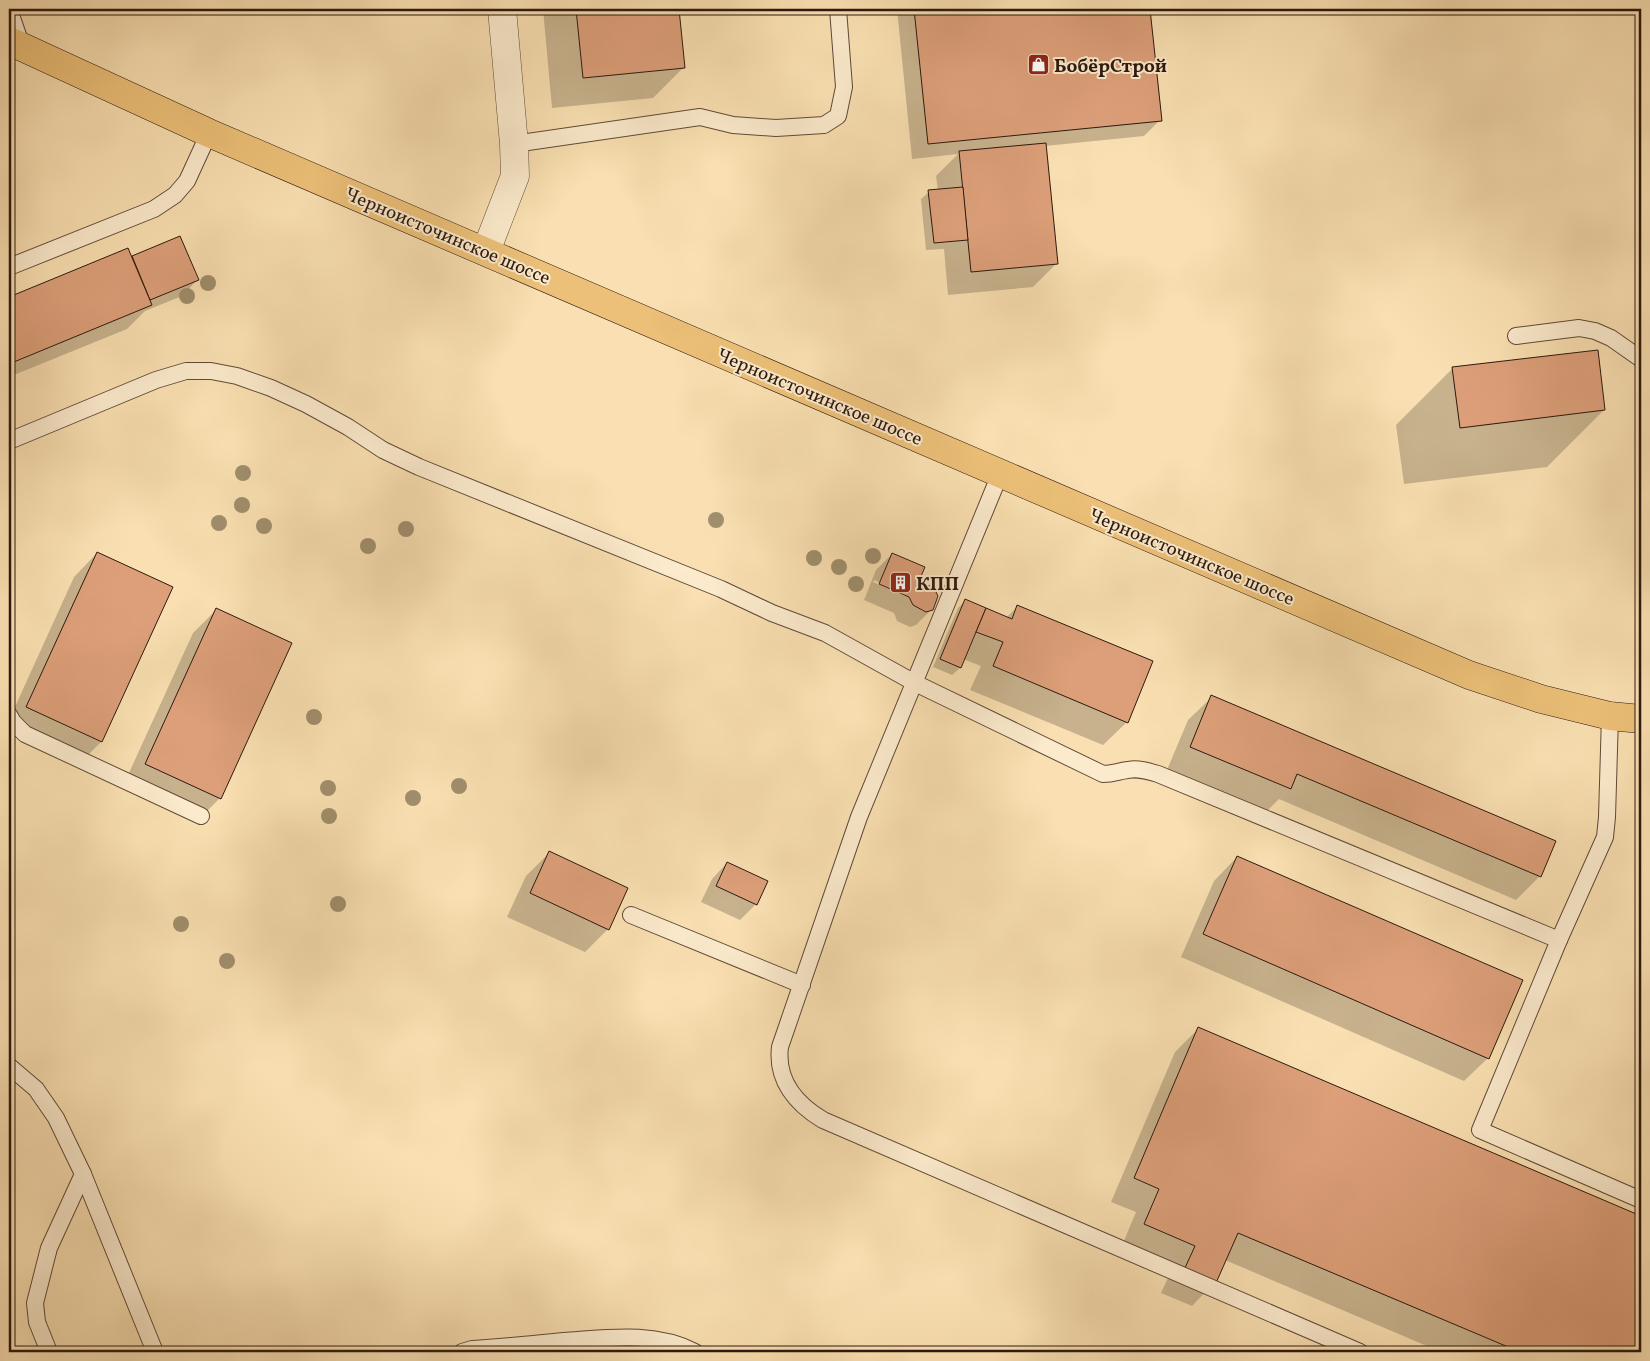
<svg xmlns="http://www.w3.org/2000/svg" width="1650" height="1361" viewBox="0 0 1650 1361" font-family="Vollkorn,serif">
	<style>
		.shadow { fill: #0003; fill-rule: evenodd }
		.building { fill: #dc9f79; stroke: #2d190e }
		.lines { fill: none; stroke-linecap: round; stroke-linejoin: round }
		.lane-casing { stroke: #604a37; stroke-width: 18 }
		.street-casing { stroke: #604a37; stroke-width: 29 }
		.primary-casing { stroke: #2d190e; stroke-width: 29 }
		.lane { stroke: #fbeacc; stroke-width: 16 }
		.street { stroke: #fbeacc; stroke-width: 28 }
		.primary { stroke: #ecc078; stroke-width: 28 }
		.tree { fill: #a08e6c }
		.labels { text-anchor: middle; stroke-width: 4; stroke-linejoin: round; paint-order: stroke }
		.poi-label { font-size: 19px; font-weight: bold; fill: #2d190e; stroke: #fbeacc; text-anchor: start }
		.street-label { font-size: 19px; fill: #2d190e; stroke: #fbeacc }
	</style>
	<rect width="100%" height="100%" fill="#f9dfb1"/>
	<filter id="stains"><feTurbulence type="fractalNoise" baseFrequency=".004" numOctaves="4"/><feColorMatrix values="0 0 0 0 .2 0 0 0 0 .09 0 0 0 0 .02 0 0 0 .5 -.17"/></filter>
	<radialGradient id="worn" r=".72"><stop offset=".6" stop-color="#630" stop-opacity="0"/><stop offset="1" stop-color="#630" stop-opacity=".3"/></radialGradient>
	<g class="shadow">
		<polygon points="543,9 678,9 684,67 653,98 552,108"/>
		<polygon points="897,9 1149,9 1160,120 1144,136 1045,146 1057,263 1033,287 948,295 944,249 926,250 921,199 929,192 938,191 936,176 958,154 912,159"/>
		<polygon points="127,249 131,258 132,257 197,280 182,296 145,311 127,329 9,377 9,298"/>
		<polygon points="1453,368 1604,410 1547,467 1404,484 1396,425"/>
		<polygon points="97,553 101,742 78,765 9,733 9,720 74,577"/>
		<path d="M892,554L917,582L932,609L916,625L910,627L897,621L894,613L864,600L876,570ZM874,580L905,594V596L873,582Z"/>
		<polygon points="965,601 982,613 986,609 1006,618 1018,606 1127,722 1103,745 970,690 981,666 963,659 960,668 952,675 933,667 958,608"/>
		<polygon points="216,610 220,798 197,821 122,788 193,633"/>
		<polygon points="1212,697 1540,876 1516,900 1279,799 1266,812 1167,770 1188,720"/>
		<polygon points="549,853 608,929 585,952 507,917 526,876"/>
		<polygon points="1237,857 1488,1058 1464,1081 1181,957 1214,881"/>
		<polygon points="727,863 756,904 740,920 701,902 712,879"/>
		<polygon points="1198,1029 1641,1217 1641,1352 1441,1352 1225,1260 1215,1282 1192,1306 1161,1293 1172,1269 1121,1248 1136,1212 1111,1202 1175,1052"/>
	</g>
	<g class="building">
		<polygon points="576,9 679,9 685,68 583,78"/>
		<polygon points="914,9 1150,9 1162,121 928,144"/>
		<polygon points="1046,143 1058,264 971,272 959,151"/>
		<polygon points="963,187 968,240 934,243 928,190"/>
		<polygon points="180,236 199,280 150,300 132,256"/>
		<polygon points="128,248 152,305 9,364 9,297"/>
		<polygon points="1598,350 1605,410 1460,428 1452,367"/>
		<polygon points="97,552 173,587 102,742 26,707"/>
		<polygon points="892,553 925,567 919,581 934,588 938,596 933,610 926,612 913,605 909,597 879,584"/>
		<polygon points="965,599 986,608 961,668 940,659"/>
		<polygon points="1017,605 1153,661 1128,723 993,666 1003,642 976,632 986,608 1012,619"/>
		<polygon points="216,608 292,643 221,799 145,764"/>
		<polygon points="1211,695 1556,841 1541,877 1297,774 1291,789 1190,747"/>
		<polygon points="549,851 628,888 609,930 530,893"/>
		<polygon points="1237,856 1523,980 1489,1059 1203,934"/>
		<polygon points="727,862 768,881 757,905 716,886"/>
		<polygon points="1198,1027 1641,1216 1641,1352 1520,1352 1238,1233 1216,1283 1184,1270 1195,1246 1144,1224 1159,1189 1134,1178"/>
	</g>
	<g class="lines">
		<defs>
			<g id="lane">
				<polyline points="9,9 22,47"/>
				<polyline points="514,144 700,117 733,125 776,128 824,125 838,116 844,87 838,9"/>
				<polyline points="9,267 154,209 175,195 187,181 209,133"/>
				<polyline points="1516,336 1579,328 1595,331 1611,338 1641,359"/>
				<path d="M9,441L156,380L186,371H211L237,376L271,388L306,404L348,427L383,450L419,467L721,589L772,613L825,633L915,683L1103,774C1114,774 1118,771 1128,770C1138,768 1148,771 1158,774L1559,940L1480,1130L1641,1200"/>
				<path d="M1000,474L859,817L780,1047C776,1080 796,1104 823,1120L1360,1352"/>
				<polyline points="9,715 13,722 25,734 201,816"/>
				<polyline points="631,915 802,985"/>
				<polyline points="1559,940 1605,837 1607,817 1610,716"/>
				<polyline points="9,1066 36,1089 56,1118 83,1174 155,1352"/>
				<polyline points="49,1352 37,1322 35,1303 49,1248 83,1174"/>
				<path d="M462,1352L472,1349C503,1347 533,1344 564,1341C608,1338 654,1331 695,1352"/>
			</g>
			<polyline id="street" points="486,251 515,176 514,144 502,9"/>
			<polyline id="primary" points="9,41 209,133 1469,675 1541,699 1610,716 1641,719"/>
		</defs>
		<use href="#lane" class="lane-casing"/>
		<use href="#street" class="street-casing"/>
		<use href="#primary" class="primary-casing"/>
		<use href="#lane" class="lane"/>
		<use href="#street" class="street"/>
		<use href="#primary" class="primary"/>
	</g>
	<g class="tree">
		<circle cx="208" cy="283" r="8"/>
		<circle cx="187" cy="296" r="8"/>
		<circle cx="243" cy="473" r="8"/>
		<circle cx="242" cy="505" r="8"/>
		<circle cx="716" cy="520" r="8"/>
		<circle cx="219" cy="523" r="8"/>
		<circle cx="264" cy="526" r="8"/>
		<circle cx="406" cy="529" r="8"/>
		<circle cx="368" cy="546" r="8"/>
		<circle cx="873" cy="556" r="8"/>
		<circle cx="814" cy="558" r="8"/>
		<circle cx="839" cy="567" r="8"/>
		<circle cx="856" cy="584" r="8"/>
		<circle cx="314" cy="717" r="8"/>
		<circle cx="459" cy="786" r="8"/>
		<circle cx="328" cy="788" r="8"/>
		<circle cx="413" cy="798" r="8"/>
		<circle cx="329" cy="816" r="8"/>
		<circle cx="338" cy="904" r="8"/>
		<circle cx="181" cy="924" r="8"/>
		<circle cx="227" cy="961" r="8"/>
	</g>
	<defs>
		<symbol id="shop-square" viewBox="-11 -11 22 22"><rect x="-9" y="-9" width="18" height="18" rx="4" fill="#8f2418" stroke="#fbeacc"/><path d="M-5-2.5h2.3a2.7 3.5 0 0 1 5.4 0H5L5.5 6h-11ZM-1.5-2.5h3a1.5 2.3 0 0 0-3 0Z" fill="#fff"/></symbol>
		<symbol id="building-square" viewBox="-11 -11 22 22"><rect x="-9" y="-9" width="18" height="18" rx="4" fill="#8f2418" stroke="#fbeacc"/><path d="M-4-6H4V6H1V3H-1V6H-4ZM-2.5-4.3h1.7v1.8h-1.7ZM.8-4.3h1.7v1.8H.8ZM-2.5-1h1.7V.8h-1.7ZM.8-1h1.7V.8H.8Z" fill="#fff"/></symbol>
	</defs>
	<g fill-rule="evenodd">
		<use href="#shop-square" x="1026" y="52" width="25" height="25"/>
		<use href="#building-square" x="888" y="570" width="25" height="25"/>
	</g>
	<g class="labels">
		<g class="poi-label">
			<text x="1054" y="72">БобёрСтрой</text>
			<text x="916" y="590">КПП</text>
		</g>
		<g class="street-label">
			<text transform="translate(448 235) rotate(23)" y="7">Черноисточинское шоссе</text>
			<text transform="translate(820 396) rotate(23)" y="7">Черноисточинское шоссе</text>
			<text transform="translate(1192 556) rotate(23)" y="7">Черноисточинское шоссе</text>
		</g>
	</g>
	<rect width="1650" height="1361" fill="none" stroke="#f9dfb1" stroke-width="30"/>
	<rect x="10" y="10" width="1630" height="1341" fill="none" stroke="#2d190e" stroke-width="2.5"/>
	<rect x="15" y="15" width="1620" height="1331" fill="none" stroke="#2d190e"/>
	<rect width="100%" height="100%" filter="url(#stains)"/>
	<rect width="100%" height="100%" fill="url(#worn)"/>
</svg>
